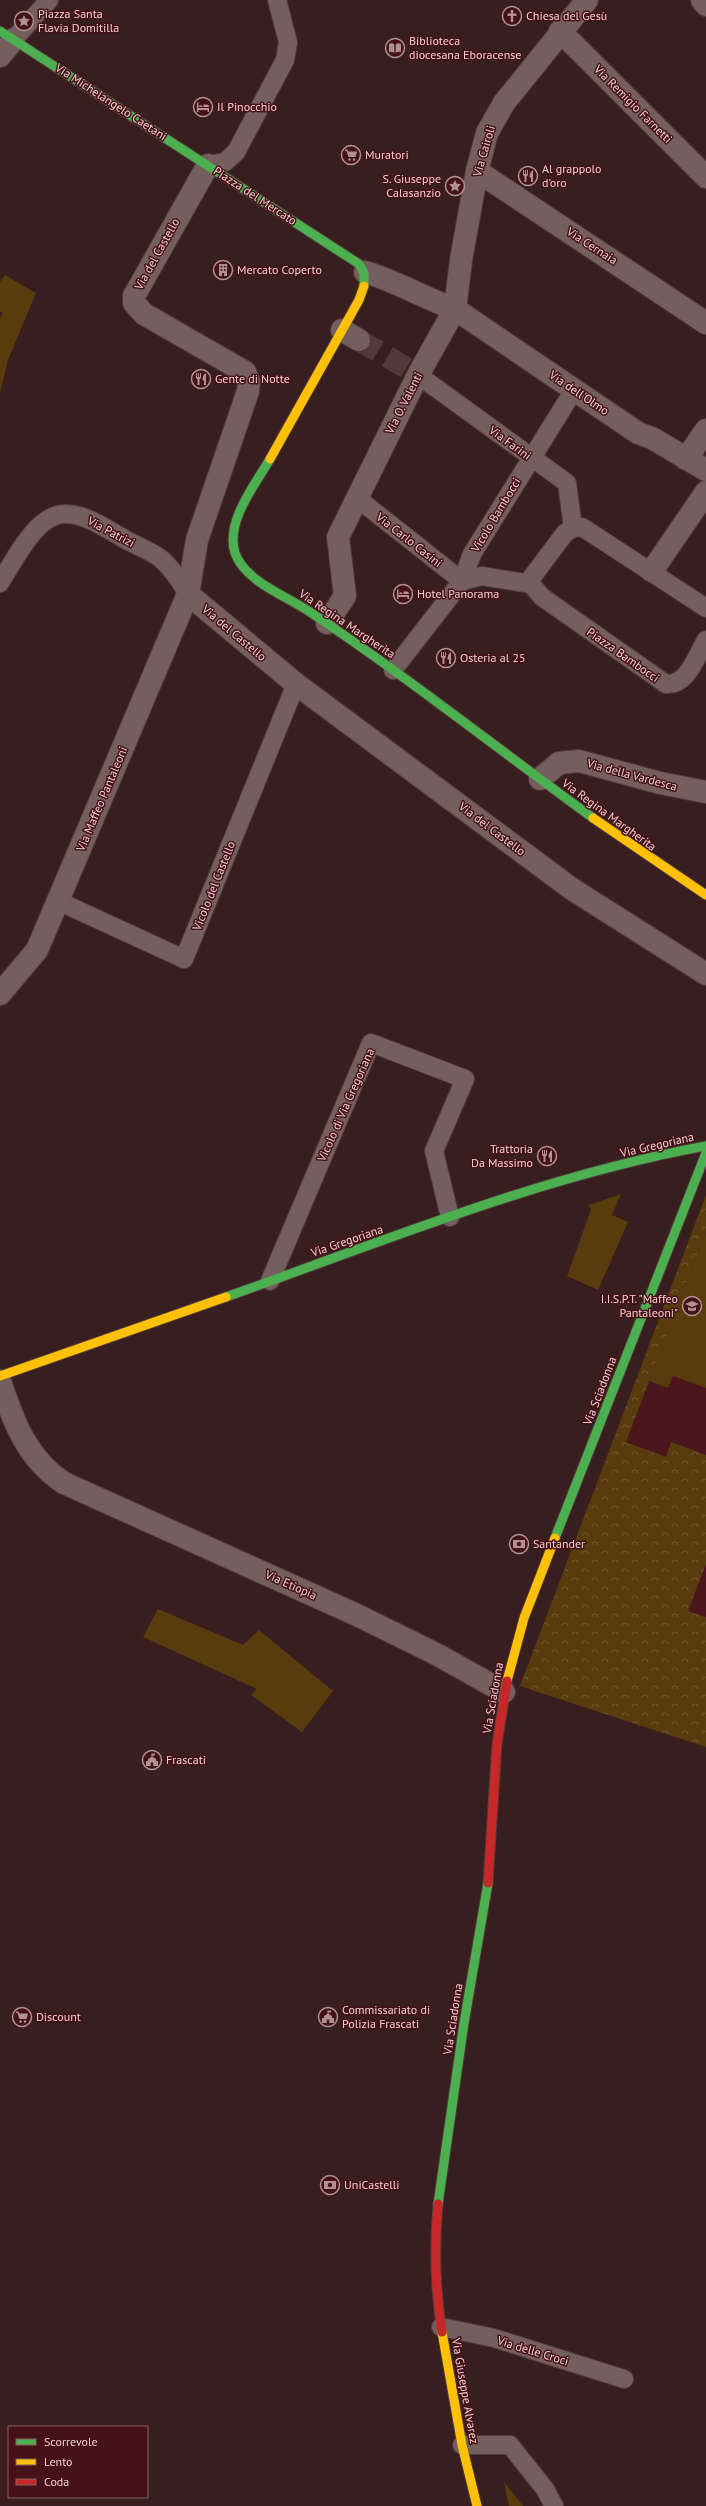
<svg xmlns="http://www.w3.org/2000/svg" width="706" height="2506" viewBox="0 0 706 2506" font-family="'PT Sans',sans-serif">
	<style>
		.built { fill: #4c151b }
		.green { fill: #583c0e }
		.park { fill: url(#park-crowns) }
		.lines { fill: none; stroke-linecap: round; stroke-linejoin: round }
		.street-tunnel { stroke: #55393a; stroke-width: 22; stroke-dasharray: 22 11; stroke-linecap: butt }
		.lane-casing { stroke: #513a3b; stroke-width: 20 }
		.street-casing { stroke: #513a3b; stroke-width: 24 }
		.fast-casing { stroke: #513a3b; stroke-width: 11 }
		.slow-casing { stroke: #513a3b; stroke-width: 11 }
		.jam-casing { stroke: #513a3b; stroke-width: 11 }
		.lane { stroke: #745e5e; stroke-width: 18 }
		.street { stroke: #745e5e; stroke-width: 22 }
		.fast { stroke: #4caf50; stroke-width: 9 }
		.slow { stroke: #ffc107; stroke-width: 9 }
		.jam { stroke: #c62828; stroke-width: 9 }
		.labels { text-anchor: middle; stroke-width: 3; stroke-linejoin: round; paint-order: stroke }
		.poi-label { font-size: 12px; fill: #f1cfcf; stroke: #451217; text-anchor: start }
		.street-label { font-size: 12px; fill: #f1cfcf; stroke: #451217 }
	</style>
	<defs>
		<pattern id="park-crowns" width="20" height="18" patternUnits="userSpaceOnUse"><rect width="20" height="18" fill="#583c0e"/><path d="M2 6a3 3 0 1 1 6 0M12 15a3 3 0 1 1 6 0" fill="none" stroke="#705730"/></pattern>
	</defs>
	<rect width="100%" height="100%" fill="#391e20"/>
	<g class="built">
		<polygon points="706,1232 706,1455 672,1442 666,1457 626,1442"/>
		<polygon points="706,1564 706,1617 688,1611"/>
	</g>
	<g class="green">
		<polygon points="5,275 36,293 8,360 0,393 0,317 3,313 0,311 0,282"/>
		<polygon points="621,1194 612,1215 628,1222 598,1290 567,1276 591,1210 589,1205"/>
		<polygon points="706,1232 706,1388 673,1376 668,1388 649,1381"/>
		<polygon points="158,1609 243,1645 259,1630 333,1691 302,1732 251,1695 257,1689 143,1637"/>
		<polygon points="504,2482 523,2506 509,2506"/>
	</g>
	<polygon class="park" points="706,1195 706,1232 626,1442 666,1457 671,1442 706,1455 706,1564 688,1611 706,1617 706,1747 520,1686"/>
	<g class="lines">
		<polyline class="street-tunnel" points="359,340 410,370"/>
		<defs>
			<g id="lane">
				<polyline points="14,39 49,0"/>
				<polyline points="208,165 225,162 236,152 285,60 288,42 277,0"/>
				<polyline points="418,375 567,483 573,528"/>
				<polyline points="357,498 462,581 472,554 574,390"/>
				<path d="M0,583C11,565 29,531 47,520C72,502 106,529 128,541C138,546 150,551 160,558C172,568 180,581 188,594"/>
				<path d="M706,608L582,527L573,528L565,533L532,577L531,584L542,597L666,684C687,686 696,657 706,640"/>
				<polyline points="393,670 462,581 482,576 531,584"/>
				<polyline points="58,901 184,959 296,684"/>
				<polyline points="270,1281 371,1043 465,1079 434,1151 450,1217"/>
				<polyline points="441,2327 494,2338 624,2379"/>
				<polyline points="462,2445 510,2445 545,2489 554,2506"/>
			</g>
			<g id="street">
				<polyline points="702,0 706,5"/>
				<polyline points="560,31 706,177"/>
				<polyline points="0,56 14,39"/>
				<polyline points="477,171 706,323"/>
				<path d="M365,272C396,281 424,298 455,309L638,433L652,438L706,470"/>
				<polyline points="342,330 359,340"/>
				<polyline points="686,459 706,430"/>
				<polyline points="652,571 706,492"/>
				<polyline points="188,594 296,684 572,889 706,974"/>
				<polyline points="327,623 345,596 338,537 418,375 455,309 461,260 477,171 487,133 504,103 587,0"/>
				<polyline points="540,779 559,763 579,761 660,783 706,792"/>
				<polyline points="0,994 37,950 188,594 197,540 248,391 249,381 245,372 144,314 134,303 134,296 208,165"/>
				<path d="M0,1381C13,1421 27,1459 64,1483L357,1615L438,1655L504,1692"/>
			</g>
			<g id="fast">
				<polyline points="0,31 359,264 364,273 364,286"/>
				<path d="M270,459C255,485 225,522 235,553C245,581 284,595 307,610C405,675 498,749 593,818"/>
				<path d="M226,1297C384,1241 542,1176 706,1146"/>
				<polyline points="555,1538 706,1153"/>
				<polyline points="438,2204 464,2023 488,1883"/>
			</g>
			<g id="slow">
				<polyline points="270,459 359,300 364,286"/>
				<polyline points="593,818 706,895"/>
				<polyline points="0,1376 226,1297"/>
				<polyline points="507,1681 524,1618 555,1538"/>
				<polyline points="442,2332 462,2445 477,2506"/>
			</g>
			<g id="jam">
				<polyline points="488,1883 497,1744 507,1681"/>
				<path d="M438,2204C434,2248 435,2289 442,2332"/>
			</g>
		</defs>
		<use href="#lane" class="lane-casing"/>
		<use href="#street" class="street-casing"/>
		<use href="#fast" class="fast-casing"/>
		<use href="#slow" class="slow-casing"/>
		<use href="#jam" class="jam-casing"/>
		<use href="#lane" class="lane"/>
		<use href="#street" class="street"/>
		<use href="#fast" class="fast"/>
		<use href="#slow" class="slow"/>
		<use href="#jam" class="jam"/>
	</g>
	<defs>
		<symbol id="church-ring" viewBox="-11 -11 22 22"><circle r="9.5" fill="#451217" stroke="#b19192" stroke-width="1.5"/><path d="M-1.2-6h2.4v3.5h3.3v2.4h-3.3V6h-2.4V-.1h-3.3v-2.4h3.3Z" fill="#b19192"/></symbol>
		<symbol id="sight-ring" viewBox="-11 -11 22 22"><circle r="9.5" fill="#451217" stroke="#b19192" stroke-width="1.5"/><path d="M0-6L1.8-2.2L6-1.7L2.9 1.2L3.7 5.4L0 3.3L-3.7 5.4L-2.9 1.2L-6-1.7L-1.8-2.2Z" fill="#b19192"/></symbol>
		<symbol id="library-ring" viewBox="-11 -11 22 22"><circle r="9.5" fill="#451217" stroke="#b19192" stroke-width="1.5"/><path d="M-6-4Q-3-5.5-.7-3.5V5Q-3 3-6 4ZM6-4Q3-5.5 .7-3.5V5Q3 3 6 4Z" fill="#b19192"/></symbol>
		<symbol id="hotel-ring" viewBox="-11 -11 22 22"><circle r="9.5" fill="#451217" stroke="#b19192" stroke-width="1.5"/><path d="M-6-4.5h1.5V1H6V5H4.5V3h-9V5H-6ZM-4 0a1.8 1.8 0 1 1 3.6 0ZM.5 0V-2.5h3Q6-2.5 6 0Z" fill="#b19192"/></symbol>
		<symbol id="supermarket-ring" viewBox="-11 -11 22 22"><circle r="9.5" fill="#451217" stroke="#b19192" stroke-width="1.5"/><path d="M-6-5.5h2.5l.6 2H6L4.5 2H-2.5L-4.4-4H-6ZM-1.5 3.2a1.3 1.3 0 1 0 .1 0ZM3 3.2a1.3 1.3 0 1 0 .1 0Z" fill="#b19192"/></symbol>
		<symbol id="restaurant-ring" viewBox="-11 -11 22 22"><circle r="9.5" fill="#451217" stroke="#b19192" stroke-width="1.5"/><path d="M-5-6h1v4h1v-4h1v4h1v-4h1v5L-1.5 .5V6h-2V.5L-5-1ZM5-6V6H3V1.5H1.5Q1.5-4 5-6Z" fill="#b19192"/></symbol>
		<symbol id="building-ring" viewBox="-11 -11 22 22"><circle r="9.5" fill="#451217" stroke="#b19192" stroke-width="1.5"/><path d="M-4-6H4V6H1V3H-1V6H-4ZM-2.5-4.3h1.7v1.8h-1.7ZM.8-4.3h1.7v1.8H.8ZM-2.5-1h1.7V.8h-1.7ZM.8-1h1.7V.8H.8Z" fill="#b19192"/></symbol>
		<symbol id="school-ring" viewBox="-11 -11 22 22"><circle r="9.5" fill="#451217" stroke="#b19192" stroke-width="1.5"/><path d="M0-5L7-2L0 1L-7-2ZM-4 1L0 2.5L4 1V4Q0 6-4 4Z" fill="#b19192"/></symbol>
		<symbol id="bank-ring" viewBox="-11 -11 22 22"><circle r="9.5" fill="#451217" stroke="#b19192" stroke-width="1.5"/><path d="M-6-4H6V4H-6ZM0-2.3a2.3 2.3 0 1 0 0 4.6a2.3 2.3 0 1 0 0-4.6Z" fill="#b19192"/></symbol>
		<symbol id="civic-ring" viewBox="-11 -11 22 22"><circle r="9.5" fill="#451217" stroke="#b19192" stroke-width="1.5"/><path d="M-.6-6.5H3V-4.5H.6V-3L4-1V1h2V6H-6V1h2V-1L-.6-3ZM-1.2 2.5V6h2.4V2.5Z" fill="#b19192"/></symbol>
	</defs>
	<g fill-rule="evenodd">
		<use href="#church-ring" x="501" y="5" width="22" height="22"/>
		<use href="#sight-ring" x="13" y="10" width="22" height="22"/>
		<use href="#library-ring" x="384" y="37" width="22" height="22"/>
		<use href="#hotel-ring" x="192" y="96" width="22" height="22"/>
		<use href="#supermarket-ring" x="340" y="144" width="22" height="22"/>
		<use href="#restaurant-ring" x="517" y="165" width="22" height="22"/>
		<use href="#sight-ring" x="444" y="175" width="22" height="22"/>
		<use href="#building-ring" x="212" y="259" width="22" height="22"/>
		<use href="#restaurant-ring" x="190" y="368" width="22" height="22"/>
		<use href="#hotel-ring" x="392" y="583" width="22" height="22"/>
		<use href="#restaurant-ring" x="435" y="647" width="22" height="22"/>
		<use href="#restaurant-ring" x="536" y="1145" width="22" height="22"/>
		<use href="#school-ring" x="681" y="1295" width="22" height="22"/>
		<use href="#bank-ring" x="508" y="1533" width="22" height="22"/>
		<use href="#civic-ring" x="141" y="1749" width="22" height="22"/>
		<use href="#supermarket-ring" x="11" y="2006" width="22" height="22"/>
		<use href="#civic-ring" x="317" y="2006" width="22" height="22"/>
		<use href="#bank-ring" x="319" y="2174" width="22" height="22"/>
	</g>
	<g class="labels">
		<g class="poi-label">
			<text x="38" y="18">Piazza Santa<tspan x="38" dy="14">Flavia Domitilla</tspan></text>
			<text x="526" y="20">Chiesa del Gesù</text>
			<text x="409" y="45">Biblioteca<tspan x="409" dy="14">diocesana Eboracense</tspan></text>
			<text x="217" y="111">Il Pinocchio</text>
			<text x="365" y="159">Muratori</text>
			<text x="542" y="173">Al grappolo<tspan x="542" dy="14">d'oro</tspan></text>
			<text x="441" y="183" text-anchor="end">S. Giuseppe<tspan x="441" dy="14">Calasanzio</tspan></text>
			<text x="237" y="274">Mercato Coperto</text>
			<text x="215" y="383">Gente di Notte</text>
			<text x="417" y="598">Hotel Panorama</text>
			<text x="460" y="662">Osteria al 25</text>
			<text x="533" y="1153" text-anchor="end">Trattoria<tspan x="533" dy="14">Da Massimo</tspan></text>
			<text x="678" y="1303" text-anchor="end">I.I.S.P.T. "Maffeo<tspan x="678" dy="14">Pantaleoni"</tspan></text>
			<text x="533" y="1548">Santander</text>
			<text x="166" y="1764">Frascati</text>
			<text x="342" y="2014">Commissariato di<tspan x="342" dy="14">Polizia Frascati</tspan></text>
			<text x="36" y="2021">Discount</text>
			<text x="344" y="2189">UniCastelli</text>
		</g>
		<g class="street-label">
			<text transform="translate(111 102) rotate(33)" y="4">Via Michelangelo Caetani</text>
			<text transform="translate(633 104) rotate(45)" y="4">Via Remigio Farnetti</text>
			<text transform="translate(484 151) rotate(-74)" y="4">Via Cairoli</text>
			<text transform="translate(255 196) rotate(33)" y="4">Piazza del Mercato</text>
			<text transform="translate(592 246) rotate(33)" y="4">Via Cernaia</text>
			<text transform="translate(157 254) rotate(-61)" y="4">Via del Castello</text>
			<text transform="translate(579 393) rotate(34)" y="4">Via dell'Olmo</text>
			<text transform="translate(404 403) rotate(-63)" y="4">Via O. Valenti</text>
			<text transform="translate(510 443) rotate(36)" y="4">Via Farini</text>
			<text transform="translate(496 515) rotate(-59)" y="4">Vicolo Bambocci</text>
			<text transform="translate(111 532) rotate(28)" y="4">Via Patrizi</text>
			<text transform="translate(409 540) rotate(38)" y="4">Via Carlo Casini</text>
			<text transform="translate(347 624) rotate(34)" y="4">Via Regina Margherita</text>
			<text transform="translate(234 633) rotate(40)" y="4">Via del Castello</text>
			<text transform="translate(623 655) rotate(35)" y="4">Piazza Bambocci</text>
			<text transform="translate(632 775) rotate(15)" y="4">Via della Vardesca</text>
			<text transform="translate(102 799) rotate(-67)" y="4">Via Maffeo Pantaleoni</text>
			<text transform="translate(609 815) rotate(36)" y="4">Via Regina Margherita</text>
			<text transform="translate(492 829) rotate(37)" y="4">Via del Castello</text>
			<text transform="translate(214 886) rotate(-68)" y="4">Vicolo del Castello</text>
			<text transform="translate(346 1105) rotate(-66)" y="4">Vicolo di Via Gregoriana</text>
			<text transform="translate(657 1145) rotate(-13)" y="4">Via Gregoriana</text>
			<text transform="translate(347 1241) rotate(-19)" y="4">Via Gregoriana</text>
			<text transform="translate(600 1391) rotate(-69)" y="4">Via Sciadonna</text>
			<text transform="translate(291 1585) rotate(24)" y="4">Via Etiopia</text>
			<text transform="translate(493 1698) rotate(-80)" y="4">Via Sciadonna</text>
			<text transform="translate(453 2019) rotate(-81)" y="4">Via Sciadonna</text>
			<text transform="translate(533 2351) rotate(17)" y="4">Via delle Croci</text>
			<text transform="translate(465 2391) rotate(80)" y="4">Via Giuseppe Alvarez</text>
		</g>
	</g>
	<rect x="8" y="2426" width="140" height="72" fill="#451217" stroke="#8a5e61"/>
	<rect x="16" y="2439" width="20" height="6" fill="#4caf50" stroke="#8a5e61"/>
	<text x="44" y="2446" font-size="12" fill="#f1cfcf">Scorrevole</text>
	<rect x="16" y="2459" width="20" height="6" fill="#ffc107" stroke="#8a5e61"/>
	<text x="44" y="2466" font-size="12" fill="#f1cfcf">Lento</text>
	<rect x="16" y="2479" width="20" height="6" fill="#c62828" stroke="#8a5e61"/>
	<text x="44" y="2486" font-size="12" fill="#f1cfcf">Coda</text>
</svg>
